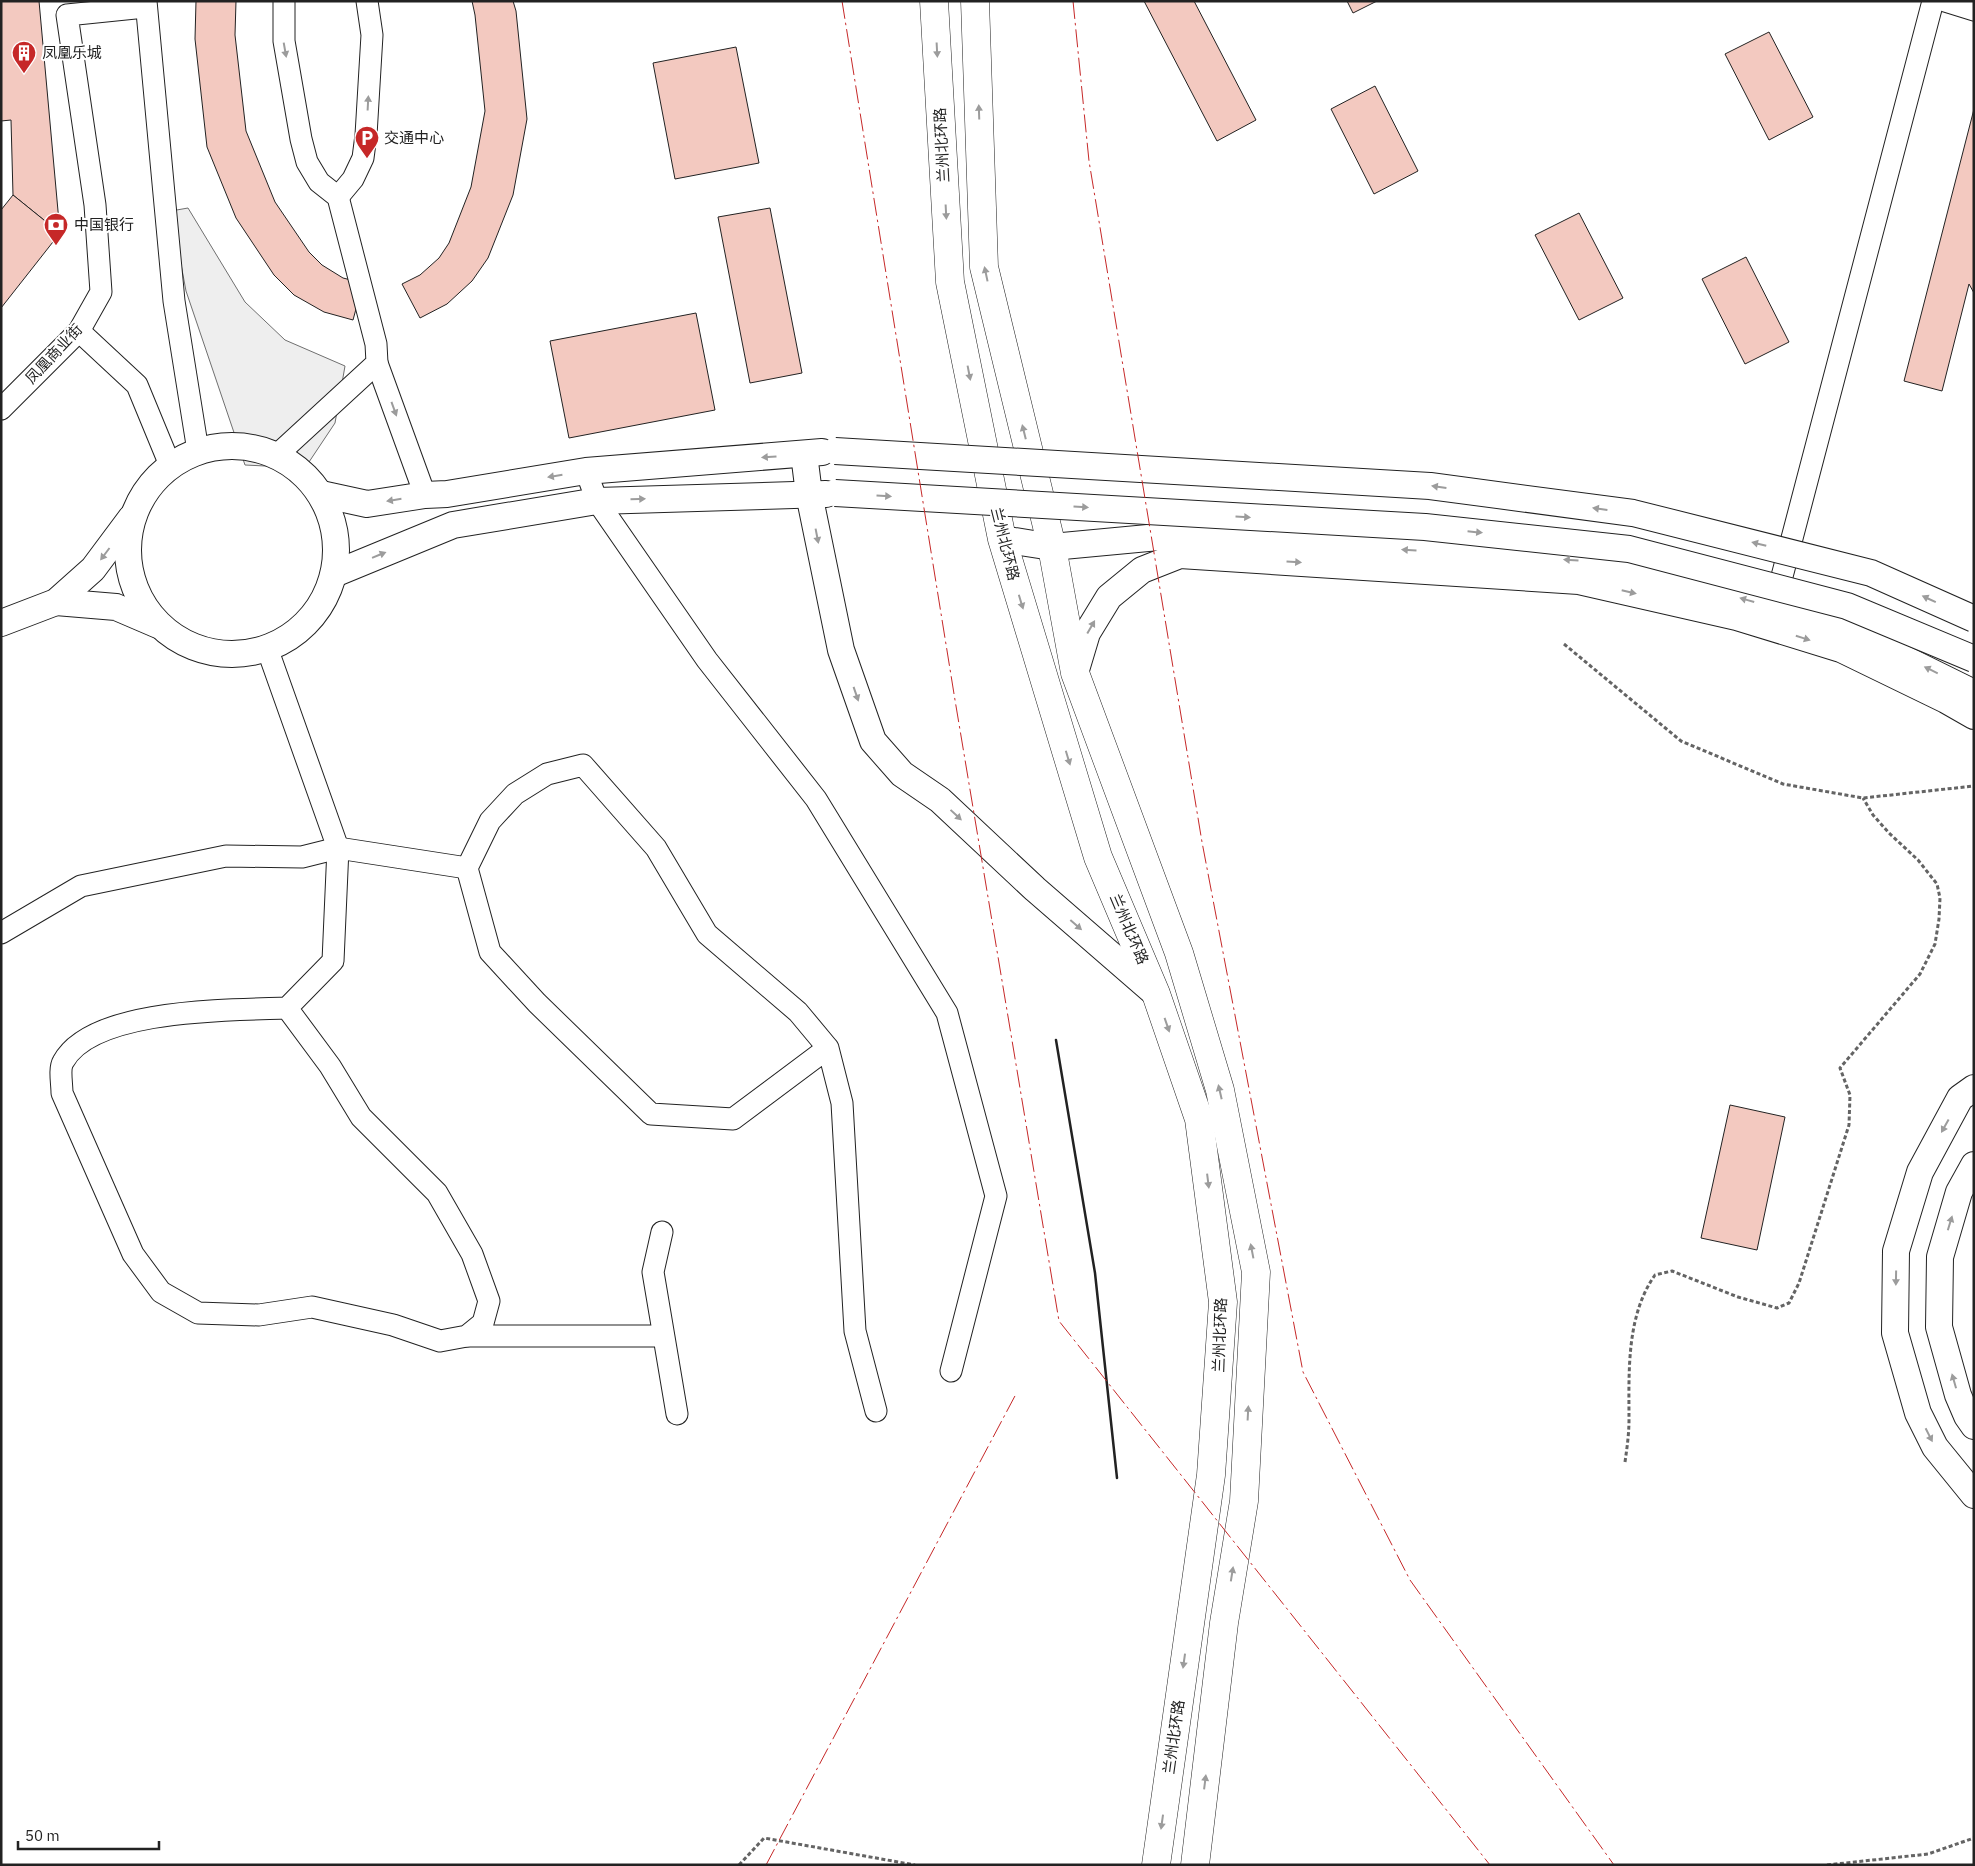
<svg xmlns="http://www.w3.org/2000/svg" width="1975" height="1866" viewBox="0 0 1975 1866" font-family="'IBM Plex Sans','Noto Sans SC',sans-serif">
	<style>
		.green { fill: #eee; stroke: #6f6f6f }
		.building { fill: #f3c9c0; stroke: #222 }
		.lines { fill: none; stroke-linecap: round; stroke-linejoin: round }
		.minor-casing { stroke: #222; stroke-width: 23 }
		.major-casing { stroke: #222; stroke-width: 28 }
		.highway-casing { stroke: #222; stroke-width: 29 }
		.path { stroke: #646464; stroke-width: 3; stroke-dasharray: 4 2.5; stroke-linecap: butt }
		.minor { stroke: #fff; stroke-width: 21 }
		.major { stroke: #fff; stroke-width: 26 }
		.highway { stroke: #fff; stroke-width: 28 }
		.major-bridge-casing { stroke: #222; stroke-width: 28; stroke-linecap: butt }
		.major-bridge { stroke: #fff; stroke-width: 26 }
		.wall { stroke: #222; stroke-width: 2.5 }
		.power { stroke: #c62828; stroke-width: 1; stroke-dasharray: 18 4 2.5 4; stroke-linecap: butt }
		.oneway { fill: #9c9c9c }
		.labels { text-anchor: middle; stroke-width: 4; stroke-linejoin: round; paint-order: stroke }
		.poi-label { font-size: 15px; fill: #222; stroke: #fff; text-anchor: start }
		.street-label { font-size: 15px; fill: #222; stroke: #fff }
	</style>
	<rect width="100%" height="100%" fill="#fff"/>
	<polygon class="green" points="188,208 245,302 285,340 345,366 335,423 305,468 245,465 186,291 171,211"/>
	<g class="building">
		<polygon points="1,1 39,1 60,233 13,195 11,120 1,121"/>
		<polygon points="196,1 236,1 235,35 246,131 275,202 309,252 322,265 343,278 363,283 353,320 324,312 294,295 274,275 236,218 207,147 195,39"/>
		<polygon points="472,1 513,1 516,11 527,119 513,195 488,258 472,281 447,304 420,318 402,284 420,275 439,258 449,243 471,187 485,111 475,15"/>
		<polygon points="1144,1 1194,1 1256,120 1217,141"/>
		<polygon points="1347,1 1377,1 1353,13"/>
		<polygon points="1769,32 1813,117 1769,140 1725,54"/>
		<polygon points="736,47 759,163 675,179 653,63"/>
		<polygon points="1375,86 1418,171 1374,194 1331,109"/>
		<polygon points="1974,109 1974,293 1969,284 1942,391 1904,381"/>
		<polygon points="13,195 60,233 1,308 1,210"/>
		<polygon points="770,208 802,373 750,383 718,217"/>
		<polygon points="1579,213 1623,298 1579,320 1535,235"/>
		<polygon points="1746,257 1789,342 1745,364 1702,279"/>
		<polygon points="696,313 715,410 569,438 550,341"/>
		<polygon points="1730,1105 1785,1117 1757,1250 1701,1238"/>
	</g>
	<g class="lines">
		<defs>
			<g id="minor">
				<polyline points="146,1 174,301 198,451"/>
				<polyline points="1945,1 1974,10"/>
				<polyline points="338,197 353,179 363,158 366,135 372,35 367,1"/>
				<polyline points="79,331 137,385 170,465"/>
				<polyline points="377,363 425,495"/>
				<polyline points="1,409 79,331 101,292 95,205 67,15 145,7"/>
				<polyline points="277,455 377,363 376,344 338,197 319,182 307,162 301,139 284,41 284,1"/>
				<polyline points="586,471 597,501 707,660 816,799 947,1013 996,1196 951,1371"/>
				<polyline points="1775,603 1933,1"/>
				<path d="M267,648L338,848L333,961L287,1008C232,1010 92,1008 63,1062C59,1069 62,1084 62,1093L133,1254L161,1292L198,1313L259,1315L312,1307L393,1325L440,1341L467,1336L483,1323L489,1301L472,1254L437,1193L361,1117L330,1066L287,1008"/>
				<polyline points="1,933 81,886 226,856 302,857 338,848 467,868"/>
				<polyline points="828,1048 733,1119 651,1114 537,1003 490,952 467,868 490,821 515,794 547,774 583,765 656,848 707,934 798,1012 828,1048 842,1103 855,1331 876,1411"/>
				<polyline points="662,1232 653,1272 677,1414"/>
				<polyline points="467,1336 663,1336"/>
			</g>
			<g id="major">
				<circle cx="232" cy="550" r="104"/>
				<polyline points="804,454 809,494 841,650 873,741 902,774 940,800 1035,889 1156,994"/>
				<polyline points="321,494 367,504 425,495 447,494 586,471 822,452"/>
				<polyline points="1002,539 1052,547 1180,535 1582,561 1741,598 1848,631 1974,693"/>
				<polyline points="334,574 453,525 597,501 826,494"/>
				<polyline points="56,602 116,607 158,625"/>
				<polyline points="1,623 56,602 93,569 131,518"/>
				<polyline points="1075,673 1087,633 1109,597 1142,570 1180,555 1579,581 1737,617 1841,649 1946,700 1974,716"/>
				<polyline points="1974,1088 1960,1098 1920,1172 1896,1251 1895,1333 1918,1413 1935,1447 1974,1495"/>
				<polyline points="1974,1165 1959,1192 1940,1257 1939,1327 1958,1395 1967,1416 1974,1426"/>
			</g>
			<g id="highway">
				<polyline points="934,1 950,282 1002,539 1098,857 1156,994 1199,1119 1223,1302 1211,1475 1156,1865"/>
				<polyline points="975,1 984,267 1052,547 1075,673 1179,953 1220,1090 1256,1272 1244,1501 1224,1623 1195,1865"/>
			</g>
		</defs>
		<use href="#minor" class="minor-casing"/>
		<use href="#major" class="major-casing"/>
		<use href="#highway" class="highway-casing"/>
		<g class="path">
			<polyline points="1564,644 1681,741 1783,784 1863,798 1974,786"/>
			<path d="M1625,1462C1627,1448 1629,1434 1629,1420C1629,1372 1626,1316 1655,1275L1672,1271L1738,1297L1777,1308L1789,1303L1799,1283L1849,1125L1850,1095L1840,1068L1920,974L1935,944L1939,919L1940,898L1937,884L1918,860L1889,833L1873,815L1863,798"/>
			<polyline points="739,1865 764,1838 915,1865"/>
			<polyline points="1827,1865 1928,1854 1974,1838"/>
		</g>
		<use href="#minor" class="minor"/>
		<use href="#major" class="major"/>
		<use href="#highway" class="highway"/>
		<defs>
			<g id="major-bridge">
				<polyline points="835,451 1430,486 1633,513 1871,573 1974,619"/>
				<polyline points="835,493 1425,527 1629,549 1847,606 1974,659"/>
			</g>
		</defs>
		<use href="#major-bridge" class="major-bridge-casing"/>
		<use href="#major-bridge" class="major-bridge"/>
		<polyline class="wall" points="1056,1040 1095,1273 1117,1478"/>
		<g class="power">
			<polyline points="842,1 955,700 1059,1321 1490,1865"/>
			<polyline points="1073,1 1089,161 1202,842 1303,1372 1410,1580 1614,1865"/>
			<polyline points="766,1865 1016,1394"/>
		</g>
	</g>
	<defs><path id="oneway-solid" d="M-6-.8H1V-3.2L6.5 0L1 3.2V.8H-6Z" transform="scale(1.25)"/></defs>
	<g class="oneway">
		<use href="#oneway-solid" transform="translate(285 50) rotate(80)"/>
		<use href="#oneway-solid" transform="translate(937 50) rotate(87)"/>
		<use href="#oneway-solid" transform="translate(368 103) rotate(-87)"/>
		<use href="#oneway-solid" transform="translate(979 112) rotate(-92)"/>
		<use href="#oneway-solid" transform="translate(946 212) rotate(87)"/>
		<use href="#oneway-solid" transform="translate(986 274) rotate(-102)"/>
		<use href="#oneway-solid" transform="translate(969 373) rotate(79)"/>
		<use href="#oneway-solid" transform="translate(394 409) rotate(70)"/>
		<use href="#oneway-solid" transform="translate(1024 432) rotate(-104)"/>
		<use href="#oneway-solid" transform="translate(769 457) rotate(176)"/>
		<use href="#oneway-solid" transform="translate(555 476) rotate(171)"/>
		<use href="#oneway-solid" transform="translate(1439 487) rotate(-172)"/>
		<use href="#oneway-solid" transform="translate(884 496) rotate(3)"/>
		<use href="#oneway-solid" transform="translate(638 499) rotate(-2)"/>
		<use href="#oneway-solid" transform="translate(394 500) rotate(171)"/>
		<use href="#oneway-solid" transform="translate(1081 507) rotate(3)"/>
		<use href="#oneway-solid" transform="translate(1600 509) rotate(-172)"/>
		<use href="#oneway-solid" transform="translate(1243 517) rotate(3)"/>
		<use href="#oneway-solid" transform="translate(1475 532) rotate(6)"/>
		<use href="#oneway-solid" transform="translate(817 536) rotate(79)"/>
		<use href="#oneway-solid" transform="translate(1759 544) rotate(-166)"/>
		<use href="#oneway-solid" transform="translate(1409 550) rotate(-176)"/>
		<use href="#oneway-solid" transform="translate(105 554) rotate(127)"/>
		<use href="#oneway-solid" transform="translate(379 555) rotate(-22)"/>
		<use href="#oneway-solid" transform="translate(1571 560) rotate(-176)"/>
		<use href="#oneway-solid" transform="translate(1294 562) rotate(4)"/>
		<use href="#oneway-solid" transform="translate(1629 592) rotate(13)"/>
		<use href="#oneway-solid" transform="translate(1929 599) rotate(-155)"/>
		<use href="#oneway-solid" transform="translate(1747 600) rotate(-164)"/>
		<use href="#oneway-solid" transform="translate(1021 602) rotate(73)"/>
		<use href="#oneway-solid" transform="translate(1091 627) rotate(-60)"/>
		<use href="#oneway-solid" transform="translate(1803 638) rotate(17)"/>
		<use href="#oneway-solid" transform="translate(1931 670) rotate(-154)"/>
		<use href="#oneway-solid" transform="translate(856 694) rotate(71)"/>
		<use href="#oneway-solid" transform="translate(1068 758) rotate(73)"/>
		<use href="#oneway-solid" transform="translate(956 815) rotate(43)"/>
		<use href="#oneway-solid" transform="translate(1076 925) rotate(41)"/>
		<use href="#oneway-solid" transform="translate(1167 1025) rotate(71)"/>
		<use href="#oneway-solid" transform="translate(1220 1092) rotate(-103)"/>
		<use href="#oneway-solid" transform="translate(1945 1126) rotate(119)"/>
		<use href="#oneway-solid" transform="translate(1208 1181) rotate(83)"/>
		<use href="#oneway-solid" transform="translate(1950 1223) rotate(-73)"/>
		<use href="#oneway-solid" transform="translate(1252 1251) rotate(-101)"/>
		<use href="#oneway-solid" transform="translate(1896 1278) rotate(91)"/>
		<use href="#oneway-solid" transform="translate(1954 1381) rotate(-106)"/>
		<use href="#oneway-solid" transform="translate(1248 1413) rotate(-87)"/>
		<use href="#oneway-solid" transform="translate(1929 1435) rotate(63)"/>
		<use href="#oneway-solid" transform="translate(1232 1574) rotate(-81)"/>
		<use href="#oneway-solid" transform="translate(1184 1661) rotate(98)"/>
		<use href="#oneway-solid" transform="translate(1205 1782) rotate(-83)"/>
		<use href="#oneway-solid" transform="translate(1162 1822) rotate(98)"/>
	</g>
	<defs>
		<symbol id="building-pin" viewBox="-11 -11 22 30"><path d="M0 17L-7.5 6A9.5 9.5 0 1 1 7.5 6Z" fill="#c62828" stroke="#fff"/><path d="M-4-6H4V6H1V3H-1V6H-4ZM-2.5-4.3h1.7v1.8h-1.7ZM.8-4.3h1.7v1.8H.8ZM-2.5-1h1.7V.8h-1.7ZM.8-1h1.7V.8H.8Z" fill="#fff"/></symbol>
		<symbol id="parking-pin" viewBox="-11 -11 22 30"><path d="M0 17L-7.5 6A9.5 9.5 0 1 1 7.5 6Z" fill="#c62828" stroke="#fff"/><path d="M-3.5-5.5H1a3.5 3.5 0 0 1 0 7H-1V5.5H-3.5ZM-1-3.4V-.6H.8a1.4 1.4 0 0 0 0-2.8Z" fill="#fff"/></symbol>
		<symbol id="bank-pin" viewBox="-11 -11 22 30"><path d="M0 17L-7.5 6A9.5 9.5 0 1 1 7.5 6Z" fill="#c62828" stroke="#fff"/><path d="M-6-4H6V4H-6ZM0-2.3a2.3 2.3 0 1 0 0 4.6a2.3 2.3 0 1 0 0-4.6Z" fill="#fff"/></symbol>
	</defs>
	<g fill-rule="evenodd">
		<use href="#building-pin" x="10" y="39" width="28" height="38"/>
		<use href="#parking-pin" x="353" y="124" width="28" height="38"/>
		<use href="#bank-pin" x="42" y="211" width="28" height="38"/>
	</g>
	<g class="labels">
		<g class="poi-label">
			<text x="42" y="58">凤凰乐城</text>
			<text x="384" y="143">交通中心</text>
			<text x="74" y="230">中国银行</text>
		</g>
		<g class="street-label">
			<text transform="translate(942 145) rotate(-93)" y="5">兰州北环路</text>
			<text transform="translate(54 354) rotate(-47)" y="5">凤凰商业街</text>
			<text transform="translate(1005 544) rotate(76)" y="5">兰州北环路</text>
			<text transform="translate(1129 929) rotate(67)" y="5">兰州北环路</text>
			<text transform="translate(1220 1335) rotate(-88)" y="5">兰州北环路</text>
			<text transform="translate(1174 1737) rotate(-82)" y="5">兰州北环路</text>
		</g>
	</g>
	<rect width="1975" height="1866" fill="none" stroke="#222222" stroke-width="5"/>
	<path d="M18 1841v8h141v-8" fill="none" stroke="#222222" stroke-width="2.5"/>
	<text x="25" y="1841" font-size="15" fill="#222222" stroke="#ffffff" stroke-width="4" paint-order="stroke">50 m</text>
</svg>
